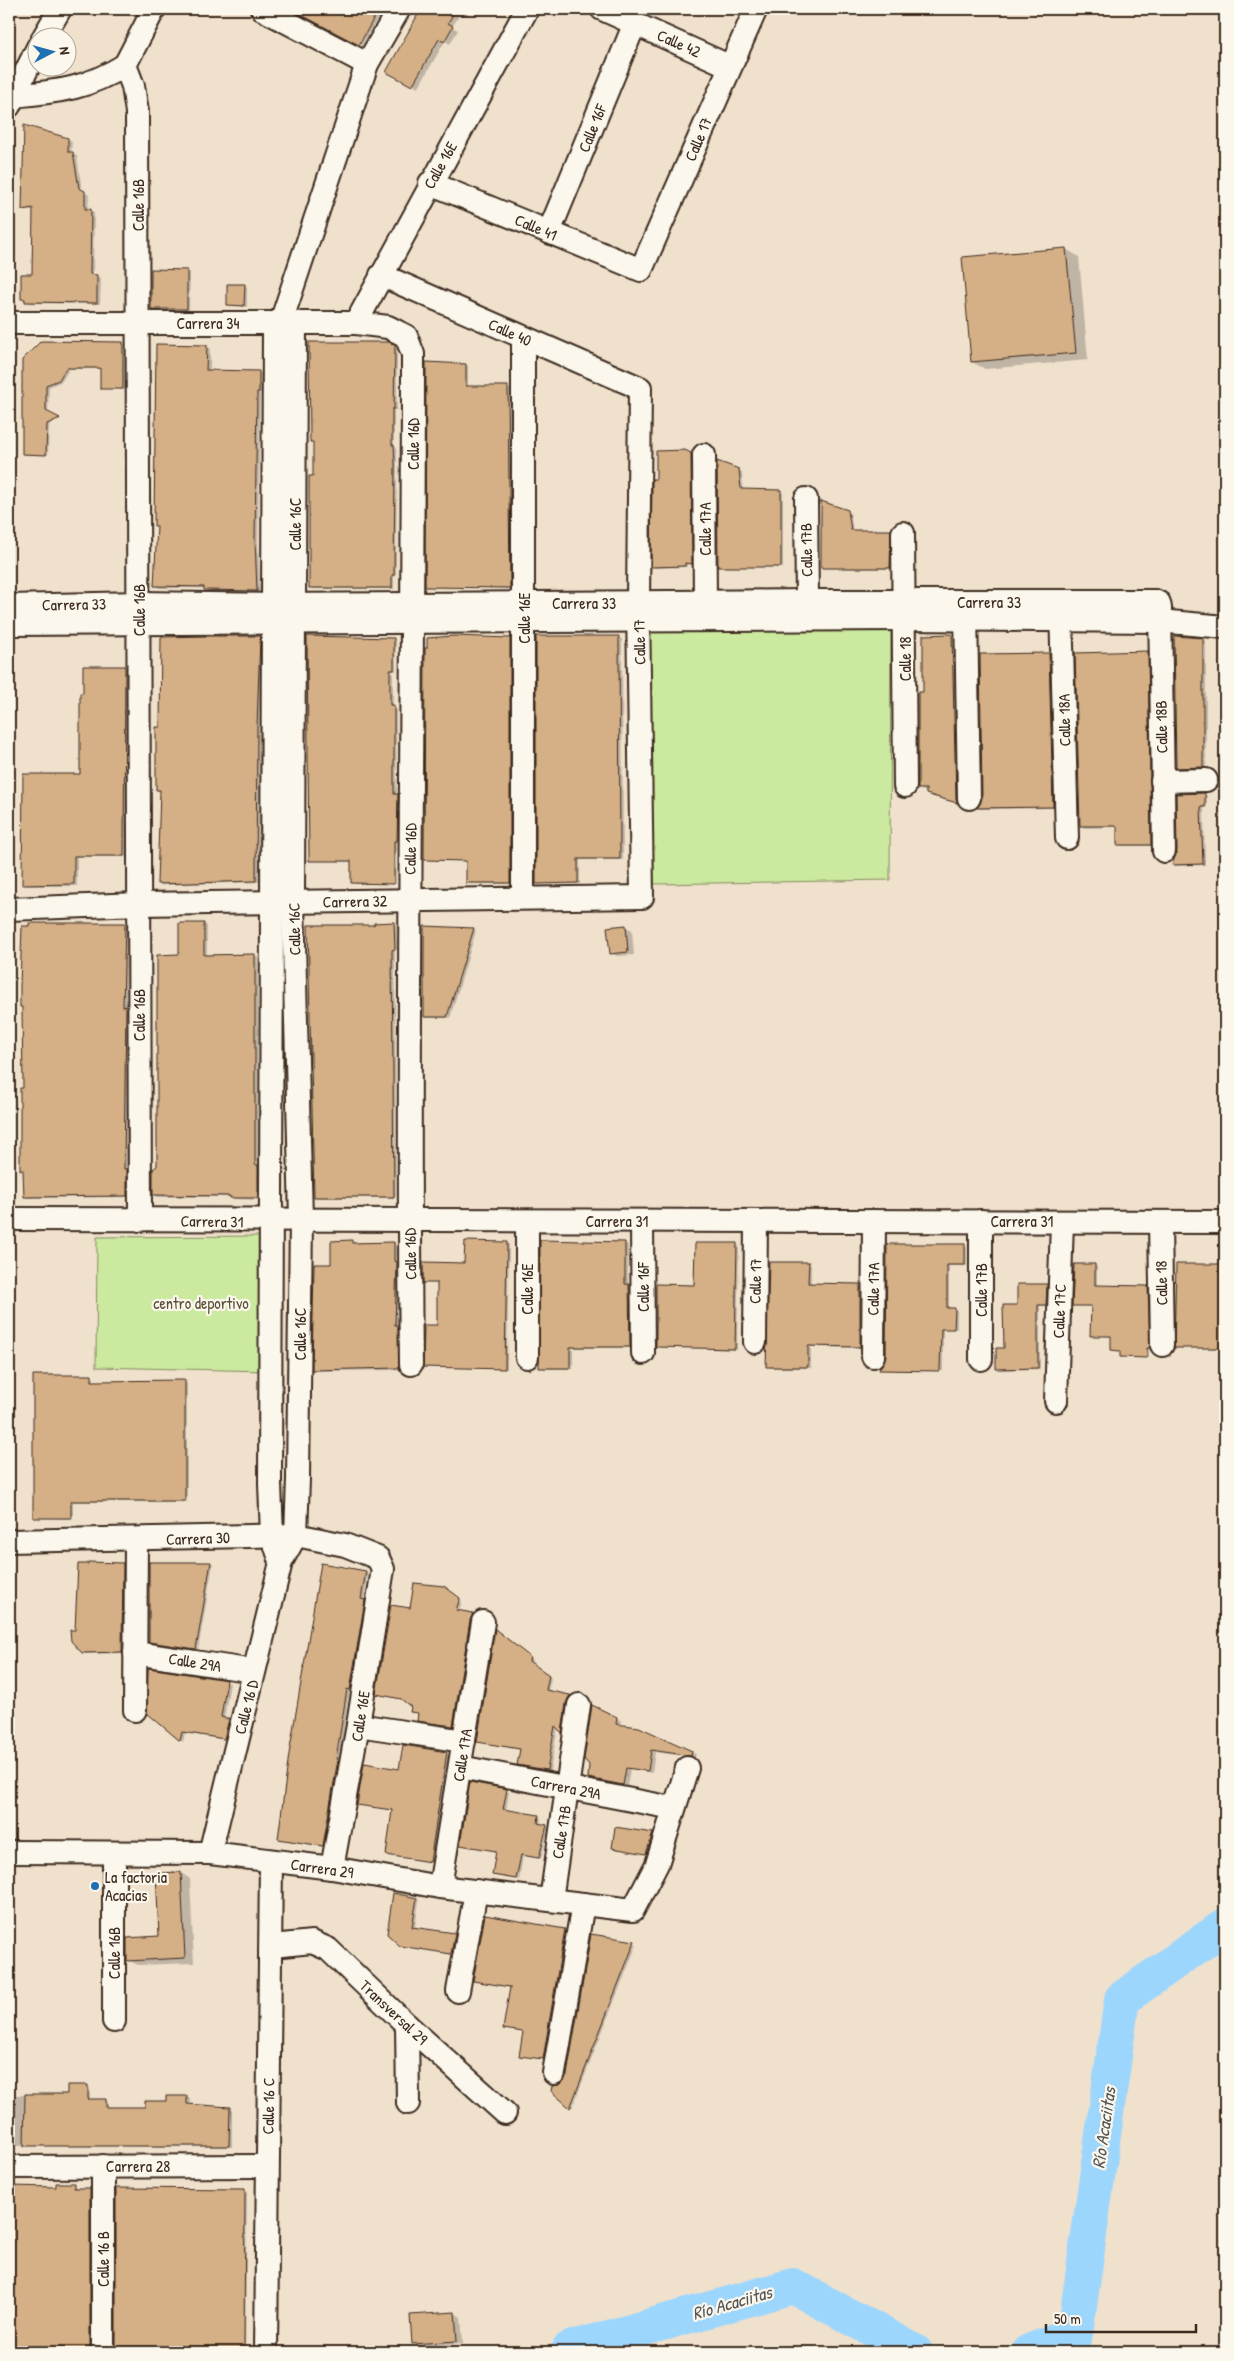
<svg xmlns="http://www.w3.org/2000/svg" width="1234" height="2361" viewBox="0 0 1234 2361" font-family="'Patrick Hand',sans-serif">
	<style>
		.green { fill: #cce9a0; stroke: #848a5f }
		.shadow { fill: #0003 }
		.lines { fill: none; stroke-linecap: round; stroke-linejoin: round }
		.river { stroke: #9dd6fd; stroke-width: 36 }
		.building { fill: #d5af86; stroke: #3b2a1e }
		.minor-casing { stroke: #3b2a1e; stroke-width: 26 }
		.minor { stroke: #fbf7ec; stroke-width: 22 }
		.poi-dot { fill: #1f6fb2; stroke: #fbf7ec; stroke-width: 2 }
		.labels { text-anchor: middle; stroke-width: 4.5; stroke-linejoin: round; paint-order: stroke }
		.street-label { font-size: 16px; fill: #3b2a1e; stroke: #fbf7ec }
		.park-label { font-size: 16px; fill: #585038; stroke: #fbf7ec }
		.poi-label { font-size: 16px; fill: #3b2a1e; stroke: #fbf7ec; text-anchor: start }
		.water-label { font-size: 18px; font-style: italic; fill: #545556; stroke: #fbf7ec }
	</style>
	<rect width="100%" height="100%" fill="#f0e1cd"/>
	<filter id="ink" filterUnits="userSpaceOnUse"><feTurbulence type="fractalNoise" baseFrequency=".02" numOctaves="2"/><feDisplacementMap in="SourceGraphic" scale="10" xChannelSelector="R" yChannelSelector="G"/><feConvolveMatrix kernelMatrix="1 2 1 2 8 2 1 2 1" color-interpolation-filters="sRGB"/></filter>
	<g filter="url(#ink)">
		<g class="green">
			<polygon points="649,629 891,630 890,880 654,884"/>
			<polygon points="269,1236 267,1371 96,1367 97,1237"/>
		</g>
		<g class="shadow">
			<polygon points="298,9 383,9 362,46 297,11"/>
			<polygon points="423,9 463,9 452,27 458,30 450,44 445,41 418,88 388,71"/>
			<polygon points="68,139 72,141 71,153 77,156 82,191 89,195 88,210 94,212 93,276 101,278 100,304 30,303 22,298 33,275 34,210 27,211 24,209"/>
			<polygon points="1066,249 1079,257 1088,360 985,369 972,362"/>
			<polygon points="152,270 190,272 189,310 152,308"/>
			<polygon points="245,285 247,287 247,307 228,305"/>
			<polygon points="41,343 123,343 126,345 126,390 101,388 102,369 69,369 62,381 49,387 48,414 61,419 49,425 48,455 26,455 23,454"/>
			<polygon points="389,343 397,348 397,410 394,410 394,446 397,448 397,467 396,576 394,576 394,589 314,589 311,587 314,477"/>
			<polygon points="206,346 210,348 210,371 259,372 262,374 262,393 260,393 258,542 260,592 209,592 205,588 159,588 155,585 159,527 155,526"/>
			<polygon points="466,365 468,366 468,387 511,389 512,589 427,586"/>
			<polygon points="691,454 694,456 694,564 687,563 687,567 655,568 653,566 657,480"/>
			<polygon points="739,470 742,472 743,491 783,493 783,568 719,566"/>
			<polygon points="847,511 850,513 853,531 893,532 892,569 823,568"/>
			<polygon points="952,635 958,639 963,805 933,797 919,788 924,694"/>
			<polygon points="259,637 263,639 260,730 259,882 161,885 158,883 161,792 157,790 161,728"/>
			<polygon points="537,637 622,639 623,860 580,860 580,884 537,883"/>
			<polygon points="510,639 512,641 512,884 470,884 467,882 468,861 425,860"/>
			<polygon points="1202,639 1206,641 1206,768 1181,769 1177,767"/>
			<polygon points="393,640 396,641 396,671 393,671 393,706 396,708 397,795 400,797 400,842 396,843 396,884 356,884 353,883 353,862 310,860"/>
			<polygon points="1147,652 1151,654 1154,846 1121,846 1118,844 1118,827 1085,828 1081,826"/>
			<polygon points="1049,654 1051,656 1055,808 980,809 978,808"/>
			<polygon points="85,667 125,667 128,669 127,857 77,857 77,886 27,886 23,884 81,775"/>
			<polygon points="1204,794 1207,796 1207,807 1204,808 1205,865 1175,866 1173,865 1178,851"/>
			<polygon points="124,924 128,926 126,1008 128,1009 127,1171 130,1172 130,1197 28,1198 25,1196 24,1090"/>
			<polygon points="204,924 207,926 207,956 255,956 258,957 258,1167 261,1168 261,1200 235,1199 232,1197 158,1197 154,1195 181,956"/>
			<polygon points="394,924 397,925 397,950 395,951 396,1198 318,1198 315,1196"/>
			<polygon points="626,927 632,930 634,955 617,956 611,953"/>
			<polygon points="473,929 476,931 450,1018 427,1018 425,1017"/>
			<polygon points="332,1242 394,1243 397,1245 397,1263 400,1265 399,1327 401,1328 402,1370 317,1371 314,1369 332,1265"/>
			<polygon points="507,1243 509,1245 507,1369 425,1367 438,1327 438,1284 425,1282"/>
			<polygon points="625,1243 628,1245 628,1285 632,1287 633,1348 573,1348 573,1369 544,1369 540,1367"/>
			<polygon points="1218,1244 1225,1244 1225,1370 1222,1369 1222,1349 1176,1348 1218,1265"/>
			<polygon points="736,1245 739,1246 737,1350 657,1347 695,1286"/>
			<polygon points="888,1245 967,1247 967,1266 949,1266 949,1309 957,1310 957,1329 943,1329 943,1371 881,1370 887,1356"/>
			<polygon points="808,1264 811,1265 811,1284 863,1287 862,1348 811,1347 811,1368 770,1368 768,1367"/>
			<polygon points="1095,1265 1097,1267 1097,1286 1150,1289 1152,1349 1149,1349 1149,1358 1122,1356 1122,1352 1112,1349 1112,1337 1091,1335 1092,1307 1074,1305"/>
			<polygon points="1046,1286 1049,1287 1048,1306 1040,1306 1040,1369 1000,1370 997,1368 1018,1307"/>
			<polygon points="92,1377 94,1378 94,1382 187,1383 187,1502 73,1502 73,1519 35,1518"/>
			<polygon points="211,1563 213,1564 198,1650 150,1641"/>
			<polygon points="122,1564 125,1566 124,1653 86,1654 83,1652 77,1631"/>
			<polygon points="366,1572 368,1573 364,1601 367,1603 353,1690 350,1690 339,1761 341,1762 325,1847 282,1840 279,1838"/>
			<polygon points="447,1589 462,1600 459,1612 475,1616 455,1727 421,1721 419,1713 404,1699 378,1694 411,1610"/>
			<polygon points="498,1632 532,1660 531,1663 551,1678 548,1692 572,1698 564,1733 558,1727 550,1771 521,1765 521,1750 478,1742"/>
			<polygon points="150,1670 230,1683 224,1719 232,1722 227,1740 185,1733 183,1742 149,1712"/>
			<polygon points="617,1718 621,1721 620,1726 692,1752 696,1755 695,1757 655,1752 652,1773 630,1769 627,1786 593,1780 589,1778"/>
			<polygon points="404,1746 451,1755 434,1863 387,1854 393,1811 358,1804 400,1770"/>
			<polygon points="506,1791 509,1792 506,1811 539,1817 541,1818 540,1825 549,1827 541,1859 523,1856 519,1880 496,1876 498,1851 461,1844"/>
			<polygon points="652,1835 655,1836 649,1854 616,1849"/>
			<polygon points="181,1873 190,1879 194,1963 138,1965 128,1960 161,1937"/>
			<polygon points="417,1899 419,1901 415,1928 457,1936 454,1955 401,1945"/>
			<polygon points="486,1917 568,1932 546,2060 521,2055 524,2033 504,2028 511,1988 475,1980"/>
			<polygon points="592,1936 637,1944 572,2108 560,2086 568,2076"/>
			<polygon points="88,2087 90,2088 90,2100 105,2100 108,2102 108,2108 146,2108 187,2098 190,2099 190,2105 229,2108 232,2110 232,2147 9,2146 9,2095 68,2095"/>
			<polygon points="58,2185 74,2185 77,2189 92,2191 92,2352 9,2352 9,2188 58,2188"/>
			<polygon points="117,2189 247,2191 245,2352 117,2352"/>
			<polygon points="455,2313 461,2317 463,2343 419,2347 413,2343"/>
		</g>
		<g class="lines">
			<g class="river">
				<polyline points="569,2352 570,2349 793,2286 915,2352"/>
				<polyline points="1029,2352 1075,2334 1122,1999 1225,1926"/>
			</g>
		</g>
		<g class="building">
			<polygon points="290,9 379,9 359,45"/>
			<polygon points="421,9 456,9 448,23 453,26 444,42 439,39 412,86 386,72"/>
			<polygon points="24,125 68,138 68,152 73,152 79,188 85,191 85,209 91,209 90,274 97,275 97,303 25,302 25,299 21,299 21,274 32,274 33,208 22,210"/>
			<polygon points="1066,248 1076,353 971,362 962,257"/>
			<polygon points="151,269 187,270 187,309 151,309"/>
			<polygon points="227,284 245,284 244,306 227,305"/>
			<polygon points="41,341 123,342 123,389 100,389 100,368 66,368 59,380 46,385 46,411 60,418 47,424 46,455 22,454 22,360"/>
			<polygon points="309,342 389,342 395,345 394,409 392,409 392,445 394,445 395,465 394,575 392,575 392,588 309,588 309,476 313,476 313,442 310,442"/>
			<polygon points="156,344 207,345 206,370 259,371 259,392 257,392 255,539 257,591 204,590 204,587 154,586 157,526 154,526"/>
			<polygon points="426,362 466,364 466,386 508,386 510,588 425,587"/>
			<polygon points="685,450 691,453 692,564 685,563 685,566 651,567 652,479 656,479 656,451"/>
			<polygon points="717,461 739,469 741,489 781,490 781,567 718,567"/>
			<polygon points="821,501 848,510 851,530 891,530 890,568 821,568"/>
			<polygon points="952,634 956,798 957,803 926,794 926,789 918,789 918,692 923,692 923,635"/>
			<polygon points="207,636 260,636 257,728 256,881 157,884 160,790 156,790 156,727 160,727 161,637"/>
			<polygon points="307,636 394,638 394,670 390,670 390,705 394,705 394,794 398,794 397,841 394,841 394,884 351,883 351,861 309,861"/>
			<polygon points="454,636 510,638 510,883 466,883 466,861 424,860 425,648 427,648 427,638"/>
			<polygon points="536,636 619,636 620,859 578,859 578,883 536,884"/>
			<polygon points="1174,636 1203,638 1203,767 1176,768"/>
			<polygon points="1148,651 1151,845 1117,845 1117,826 1080,826 1075,653"/>
			<polygon points="1049,653 1053,807 977,808 982,798 980,654"/>
			<polygon points="83,666 125,666 124,856 74,856 74,884 22,885 23,774 80,774 80,693 83,693"/>
			<polygon points="1205,793 1205,807 1201,807 1203,864 1172,865 1177,851 1176,794"/>
			<polygon points="394,922 395,949 392,950 394,1197 314,1197 308,925 374,925 374,923"/>
			<polygon points="29,923 125,923 123,1007 126,1006 124,1169 127,1169 127,1196 24,1197 23,1170 20,1170 20,1088 23,1088 22,1007 20,1007 20,985 22,926 29,926"/>
			<polygon points="179,923 204,923 204,955 255,954 255,1165 258,1165 258,1198 230,1198 230,1196 153,1195 153,1169 157,1166 157,955 179,954"/>
			<polygon points="626,925 628,952 610,954 607,927"/>
			<polygon points="424,926 474,928 447,1017 424,1017"/>
			<polygon points="352,1240 352,1243 394,1242 394,1261 397,1262 395,1325 398,1325 399,1368 312,1370 314,1264 331,1264 331,1241"/>
			<polygon points="540,1240 625,1242 625,1284 629,1284 630,1347 570,1347 570,1368 539,1368"/>
			<polygon points="465,1241 507,1242 505,1369 423,1367 424,1325 437,1325 437,1283 423,1283 423,1262 464,1263"/>
			<polygon points="695,1243 737,1243 735,1349 656,1347 656,1284 694,1285"/>
			<polygon points="887,1244 965,1244 965,1265 947,1265 947,1308 955,1308 954,1329 941,1329 940,1371 879,1370 886,1356"/>
			<polygon points="769,1262 809,1262 808,1283 860,1284 860,1347 808,1346 808,1367 766,1367"/>
			<polygon points="1074,1264 1095,1264 1095,1285 1148,1286 1150,1348 1147,1348 1147,1358 1120,1357 1120,1351 1111,1350 1111,1336 1090,1336 1091,1306 1072,1306"/>
			<polygon points="1176,1264 1225,1264 1225,1348 1174,1348"/>
			<polygon points="1017,1284 1047,1284 1046,1305 1038,1305 1038,1368 996,1369 996,1348 1004,1348 1003,1305 1017,1305"/>
			<polygon points="33,1375 92,1375 92,1381 185,1380 185,1501 71,1501 71,1518 33,1518"/>
			<polygon points="88,1562 123,1563 122,1652 82,1653 71,1641 70,1630 75,1630 78,1564 88,1564"/>
			<polygon points="149,1562 211,1562 196,1649 149,1642"/>
			<polygon points="321,1563 366,1571 361,1599 365,1600 350,1690 347,1689 336,1759 338,1759 323,1846 278,1839 289,1754"/>
			<polygon points="414,1583 444,1586 460,1598 456,1610 473,1613 470,1620 453,1726 417,1721 418,1713 410,1712 411,1707 401,1699 376,1694 391,1605 410,1608"/>
			<polygon points="495,1629 530,1657 529,1661 549,1675 546,1690 570,1695 566,1703 562,1733 555,1726 547,1770 517,1765 520,1749 477,1742"/>
			<polygon points="148,1668 227,1680 221,1717 229,1719 224,1739 182,1732 180,1741 147,1713"/>
			<polygon points="592,1705 617,1717 616,1724 639,1727 692,1751 691,1756 651,1750 648,1771 626,1768 623,1785 588,1778 589,1765 584,1759"/>
			<polygon points="403,1745 447,1752 430,1862 386,1855 392,1810 357,1805 364,1763 399,1769"/>
			<polygon points="470,1782 507,1789 503,1809 539,1815 538,1823 547,1825 539,1858 521,1855 516,1879 492,1875 496,1851 460,1845"/>
			<polygon points="615,1827 653,1833 646,1854 612,1848"/>
			<polygon points="181,1872 185,1958 127,1961 127,1938 159,1936 156,1873"/>
			<polygon points="393,1893 417,1898 412,1927 455,1933 451,1954 400,1946 387,1934"/>
			<polygon points="485,1915 565,1929 543,2059 519,2056 523,2032 503,2029 510,1987 473,1981"/>
			<polygon points="591,1934 635,1941 570,2108 551,2091 552,2086 559,2085 567,2075"/>
			<polygon points="67,2085 88,2085 88,2099 106,2099 106,2107 145,2107 145,2101 166,2101 166,2096 187,2096 187,2104 230,2107 229,2146 24,2146 25,2094 67,2094"/>
			<polygon points="56,2183 74,2183 74,2188 90,2188 90,2352 9,2352 9,2186 56,2187"/>
			<polygon points="116,2188 245,2189 244,2352 116,2352"/>
			<polygon points="455,2312 457,2341 412,2344 410,2315"/>
		</g>
		<g class="lines">
			<defs>
				<g id="minor">
					<polyline points="262,9 367,64"/>
					<polyline points="602,9 729,66"/>
					<polyline points="43,38 60,9"/>
					<path d="M13,96C59,91 84,90 125,65"/>
					<polyline points="9,106 38,47"/>
					<polyline points="430,183 641,270 756,9"/>
					<polyline points="549,232 635,23"/>
					<polyline points="281,322 367,64 399,9"/>
					<path d="M9,323H356L388,327L406,336L413,354C413,691 407,1027 411,1364"/>
					<polyline points="356,323 527,9"/>
					<polyline points="274,324 270,1484 272,1535 281,1562"/>
					<polyline points="704,455 705,603"/>
					<polyline points="806,499 807,601"/>
					<polyline points="903,533 905,786"/>
					<polyline points="9,606 139,603 274,605 807,601 1155,601 1159,603 1160,608 1164,851"/>
					<polyline points="1061,606 1067,838"/>
					<polyline points="966,607 969,798"/>
					<polyline points="9,624 904,619 1159,621 1225,627"/>
					<polyline points="1162,781 1206,780"/>
					<polyline points="523,898 523,338"/>
					<polyline points="9,909 139,904 642,897 638,604 640,388 381,275"/>
					<polyline points="9,1219 1225,1222"/>
					<polyline points="140,1220 137,112 133,86 125,65 154,9"/>
					<polyline points="642,1221 643,1353"/>
					<polyline points="981,1221 981,1359"/>
					<polyline points="1160,1222 1162,1345"/>
					<polyline points="755,1342 756,1221"/>
					<polyline points="873,1356 874,1221"/>
					<polyline points="527,1357 527,1221"/>
					<polyline points="1056,1401 1062,1222"/>
					<polyline points="9,1541 296,1535 345,1545 378,1558 383,1569 358,1725 332,1868"/>
					<polyline points="135,1653 254,1671"/>
					<polyline points="135,1710 136,1540"/>
					<polyline points="358,1725 464,1741"/>
					<polyline points="460,1767 673,1808"/>
					<polyline points="9,1852 210,1853 332,1868 440,1887 633,1910 657,1864 687,1768"/>
					<polyline points="210,1853 281,1562 296,1535 298,1479 301,1219 293,902 295,322"/>
					<polyline points="440,1887 483,1622"/>
					<polyline points="551,1900 579,1705"/>
					<polyline points="272,1946 312,1942 328,1949 407,2025 505,2113"/>
					<polyline points="458,1991 476,1891"/>
					<polyline points="114,2021 114,1854"/>
					<polyline points="407,2025 408,2103"/>
					<polyline points="554,2073 583,1904"/>
					<polyline points="9,2167 267,2166"/>
					<polyline points="103,2352 103,2166"/>
					<polyline points="266,2352 271,1861"/>
				</g>
			</defs>
			<use href="#minor" class="minor-casing"/>
			<use href="#minor" class="minor"/>
		</g>
	</g>
	<circle class="poi-dot" cx="95" cy="1886" r="5"/>
	<g class="labels">
		<g class="street-label">
			<text transform="translate(679 43) rotate(24)" y="6">Calle 42</text>
			<text transform="translate(592 128) rotate(-68)" y="6">Calle 16F</text>
			<text transform="translate(698 139) rotate(-67)" y="6">Calle 17</text>
			<text transform="translate(440 165) rotate(-61)" y="6">Calle 16E</text>
			<text transform="translate(138 205) rotate(-90)" y="6">Calle 16B</text>
			<text transform="translate(536 227) rotate(23)" y="6">Calle 41</text>
			<text x="208" y="329">Carrera 34</text>
			<text transform="translate(510 332) rotate(24)" y="6">Calle 40</text>
			<text transform="translate(413 444) rotate(-90)" y="6">Calle 16D</text>
			<text transform="translate(295 524) rotate(-90)" y="6">Calle 16C</text>
			<text transform="translate(705 529) rotate(-90)" y="6">Calle 17A</text>
			<text transform="translate(806 550) rotate(-91)" y="6">Calle 17B</text>
			<text x="989" y="608">Carrera 33</text>
			<text x="584" y="609">Carrera 33</text>
			<text transform="translate(74 604) rotate(-1)" y="6">Carrera 33</text>
			<text transform="translate(139 610) rotate(-90)" y="6">Calle 16B</text>
			<text transform="translate(524 618) rotate(-90)" y="6">Calle 16E</text>
			<text transform="translate(639 642) rotate(-91)" y="6">Calle 17</text>
			<text transform="translate(905 659) rotate(-90)" y="6">Calle 18</text>
			<text transform="translate(1064 720) rotate(-91)" y="6">Calle 18A</text>
			<text transform="translate(1161 727) rotate(-91)" y="6">Calle 18B</text>
			<text transform="translate(410 849) rotate(-89)" y="6">Calle 16D</text>
			<text transform="translate(355 901) rotate(-1)" y="6">Carrera 32</text>
			<text transform="translate(294 929) rotate(-91)" y="6">Calle 16C</text>
			<text transform="translate(139 1015) rotate(-90)" y="6">Calle 16B</text>
			<text transform="translate(212 1221) rotate(1)" y="6">Carrera 31</text>
			<text x="617" y="1227">Carrera 31</text>
			<text x="1022" y="1227">Carrera 31</text>
			<text transform="translate(410 1254) rotate(-91)" y="6">Calle 16D</text>
			<text transform="translate(755 1281) rotate(-89)" y="6">Calle 17</text>
			<text transform="translate(1161 1283) rotate(-91)" y="6">Calle 18</text>
			<text transform="translate(643 1287) rotate(-90)" y="6">Calle 16F</text>
			<text transform="translate(527 1289) rotate(-90)" y="6">Calle 16E</text>
			<text transform="translate(873 1289) rotate(-89)" y="6">Calle 17A</text>
			<text transform="translate(981 1290) rotate(-90)" y="6">Calle 17B</text>
			<text transform="translate(1059 1311) rotate(-88)" y="6">Calle 17C</text>
			<text transform="translate(300 1334) rotate(-90)" y="6">Calle 16C</text>
			<text transform="translate(198 1538) rotate(-2)" y="6">Carrera 30</text>
			<text transform="translate(195 1662) rotate(9)" y="6">Calle 29A</text>
			<text transform="translate(246 1707) rotate(-76)" y="6">Calle 16 D</text>
			<text transform="translate(360 1716) rotate(-81)" y="6">Calle 16E</text>
			<text transform="translate(462 1755) rotate(-81)" y="6">Calle 17A</text>
			<text transform="translate(566 1787) rotate(11)" y="6">Carrera 29A</text>
			<text transform="translate(561 1832) rotate(-81)" y="6">Calle 17B</text>
			<text transform="translate(322 1868) rotate(8)" y="6">Carrera 29</text>
			<text transform="translate(114 1953) rotate(-90)" y="6">Calle 16B</text>
			<text transform="translate(394 2012) rotate(43)" y="6">Transversal 29</text>
			<text transform="translate(268 2106) rotate(-89)" y="6">Calle 16 C</text>
			<text x="138" y="2172">Carrera 28</text>
			<text transform="translate(103 2259) rotate(-90)" y="6">Calle 16 B</text>
		</g>
		<g class="park-label">
			<text x="201" y="1309">centro deportivo</text>
		</g>
		<g class="poi-label">
			<text x="105" y="1883">La factoria<tspan x="105" dy="18">Acacias</tspan></text>
		</g>
		<g class="water-label">
			<text transform="translate(1104 2128) rotate(-82)" y="6">Río Acaciitas</text>
			<text transform="translate(732 2303) rotate(-16)" y="6">Río Acaciitas</text>
		</g>
	</g>
	<rect width="1234" height="2361" fill="none" stroke="#fbf7ec" stroke-width="30"/>
	<rect x="15" y="15" width="1204" height="2331" fill="none" stroke="#3b2a1e" stroke-width="2" filter="url(#ink)"/>
	<g transform="translate(52 52) rotate(84)"><circle r="24" fill="#fbf7ec" stroke="#aea59a"/>
	<path d="M0-4L9 19L0 12L-9 19Z" fill="#1f6fb2"/>
	<text y="-8" font-size="14" font-weight="bold" text-anchor="middle" fill="#3b2a1e">N</text>
	</g>
	<path d="M1046 2324v8h150v-8" fill="none" stroke="#3b2a1e" stroke-width="2.5"/>
	<text x="1054" y="2324" font-size="15" fill="#3b2a1e" stroke="#fbf7ec" stroke-width="4" paint-order="stroke">50 m</text>
</svg>
